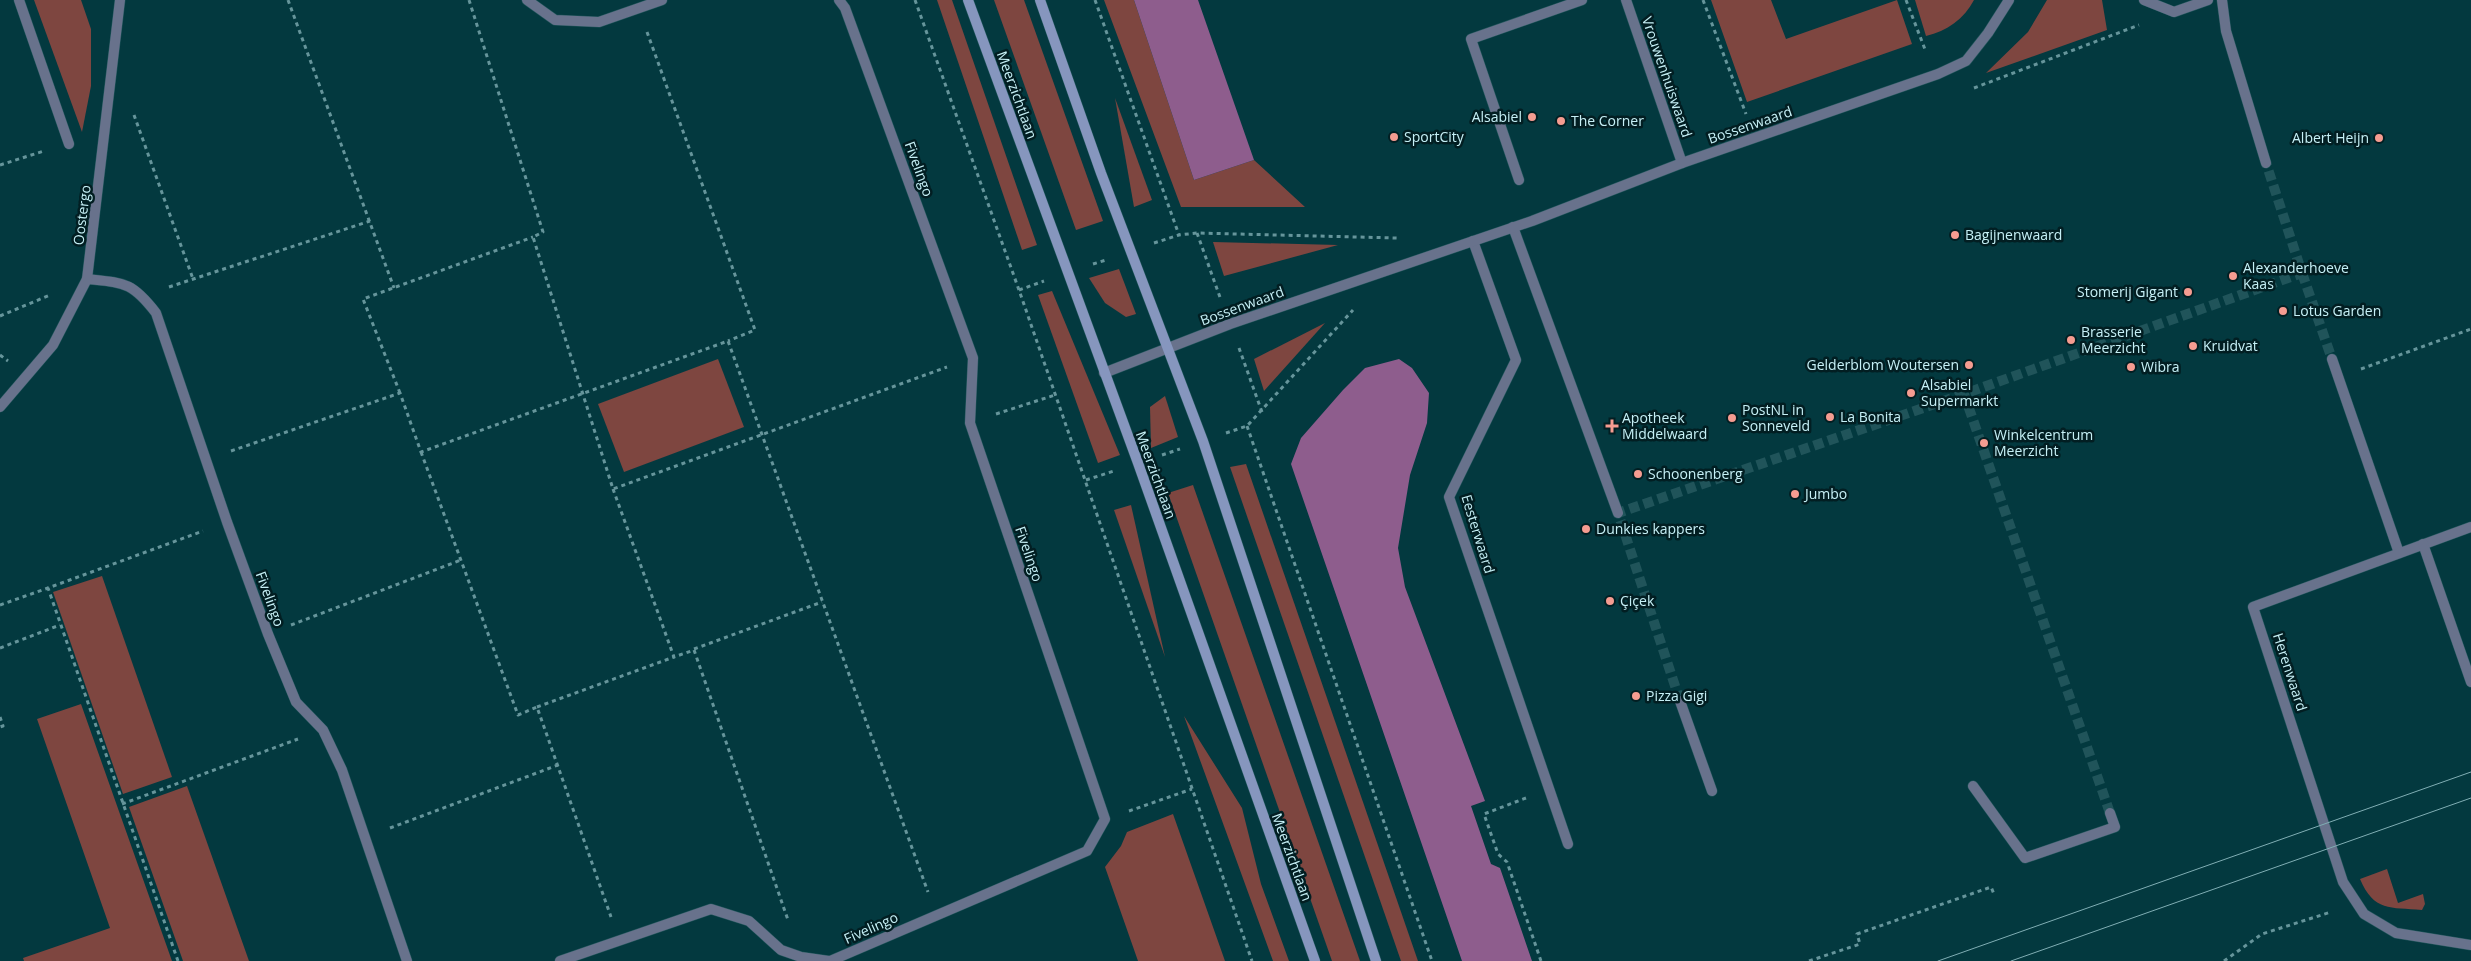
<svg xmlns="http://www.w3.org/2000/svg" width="2471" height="961" viewBox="0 0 2471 961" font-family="'Open Sans',sans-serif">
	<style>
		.green { fill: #7e4640 }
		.water { fill: #8e5d8d }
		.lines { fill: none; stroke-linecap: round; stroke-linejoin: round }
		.street-tunnel { stroke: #20545a; stroke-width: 10; stroke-dasharray: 10 5; stroke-linecap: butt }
		.lane-casing { stroke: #22565c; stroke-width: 11 }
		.street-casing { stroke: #22565c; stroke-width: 11 }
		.secondary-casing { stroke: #22565c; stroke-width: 11 }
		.path { stroke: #66959b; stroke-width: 3; stroke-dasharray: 4 4; stroke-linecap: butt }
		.lane { stroke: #68728c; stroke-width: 10 }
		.street { stroke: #68728c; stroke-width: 10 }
		.secondary { stroke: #8696be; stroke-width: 10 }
		.tram { stroke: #80aeb4; stroke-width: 1 }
		.poi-dot { fill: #f59c91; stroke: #021e22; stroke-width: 2 }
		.labels { text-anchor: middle; stroke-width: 5; stroke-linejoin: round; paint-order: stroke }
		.street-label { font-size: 14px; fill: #c6f0f6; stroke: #021e22 }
		.poi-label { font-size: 14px; fill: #c6f0f6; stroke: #021e22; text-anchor: start }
	</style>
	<rect width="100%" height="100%" fill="#03393f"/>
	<g class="green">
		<polygon points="34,0 81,0 91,29 91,86 82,132"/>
		<polygon points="937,0 952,0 1037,245 1022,250"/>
		<polygon points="994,0 1024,0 1103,221 1076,230"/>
		<polygon points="1104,0 1134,0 1194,180 1254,160 1305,207 1181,207"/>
		<polygon points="1711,0 1771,0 1786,39 1897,0 1912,44 1747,102"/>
		<path d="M1915,0H1974C1964,19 1947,31 1926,36Z"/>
		<polygon points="2047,0 2102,0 2107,30 1986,73 2028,32"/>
		<polygon points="1115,98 1152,200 1134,207"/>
		<polygon points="1213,242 1338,245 1224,276"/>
		<polygon points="1119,269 1136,314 1126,317 1105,303 1089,278"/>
		<polygon points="1052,291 1120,455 1098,463 1038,295"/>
		<polygon points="1325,323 1264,391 1254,359"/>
		<polygon points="718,359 744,427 624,472 598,404"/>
		<polygon points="1165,396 1178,437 1151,448 1150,407"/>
		<polygon points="1246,464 1418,961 1401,961 1230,467"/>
		<polygon points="1193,485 1360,961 1332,961 1168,493"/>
		<polygon points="1131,505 1165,657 1114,510"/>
		<polygon points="102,576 172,777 123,794 53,592"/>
		<polygon points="81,704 87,721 172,961 24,961 23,958 110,928 37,719"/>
		<polygon points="1184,716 1242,808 1261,884 1289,961 1273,961"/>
		<polygon points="187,786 249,961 183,961 129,807"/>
		<polygon points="1173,814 1225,961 1138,961 1105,867 1121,846 1127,832"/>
		<path d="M2387,869L2398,903L2423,894L2425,904L2422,910C2390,907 2374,912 2360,879Z"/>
	</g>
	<g class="water">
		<polygon points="1134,0 1198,0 1254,160 1194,180"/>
		<polygon points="1399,359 1412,368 1429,393 1427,423 1410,475 1398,548 1405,587 1485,801 1471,806 1491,864 1500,868 1532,961 1462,961 1291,464 1301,438 1343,390 1365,368"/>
	</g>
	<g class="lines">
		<g class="street-tunnel">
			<polyline points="2302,273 2332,359"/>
			<polyline points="1680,701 1618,513 1964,394"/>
			<polyline points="2110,813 1964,394 2302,273 2266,163"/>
		</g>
		<defs>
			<g id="lane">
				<polyline points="19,0 69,144"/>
				<polyline points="1680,701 1712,791"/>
			</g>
			<g id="street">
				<polyline points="527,0 555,20 599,22 662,0"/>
				<polyline points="1626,0 1682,163"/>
				<polyline points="2144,0 2174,12 2208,0"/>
				<polyline points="2222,0 2226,31 2266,163"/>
				<polyline points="1519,180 1471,39 1582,0"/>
				<polyline points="1513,227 1618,513"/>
				<polyline points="1473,241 1516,360 1449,497 1568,844"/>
				<path d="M87,279C125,283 132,282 156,313L227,522L268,634L296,702L323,730L342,770L407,961"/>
				<polyline points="2332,359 2399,553"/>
				<polyline points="1104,373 1230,324 1532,221 1682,163 1938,74 1966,61 1988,33 2009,0"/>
				<polyline points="0,407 53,345 87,279 120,0"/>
				<polyline points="2471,527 2253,607 2343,882 2364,914 2396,933 2471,945"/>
				<polyline points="2423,544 2471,682"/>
				<polyline points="1973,786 2025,858 2115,827 2110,813"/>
				<polyline points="560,961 711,909 749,921 781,950 801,957 829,961"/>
				<polyline points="830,961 1087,851 1105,819 970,423 973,358 845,8 839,0"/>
			</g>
			<g id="secondary">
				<polyline points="968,0 1138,463 1315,961"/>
				<polyline points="1040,0 1101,173 1203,441 1376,961"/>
			</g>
		</defs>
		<use href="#lane" class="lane-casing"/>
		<use href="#street" class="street-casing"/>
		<use href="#secondary" class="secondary-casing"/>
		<g class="path">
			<polyline points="288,0 394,288"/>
			<polyline points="469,0 543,232 533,237 613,489 947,367"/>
			<polyline points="915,0 1019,290 1252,961"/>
			<polyline points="1095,0 1179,235"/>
			<polyline points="1703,0 1746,114"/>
			<polyline points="1906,0 1926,52"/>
			<polyline points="647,32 755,330 728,341"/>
			<polyline points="1974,88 2139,25"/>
			<polyline points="134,115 193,279"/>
			<polyline points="0,165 44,151"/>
			<polyline points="1197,233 1221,300"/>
			<polyline points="1154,243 1179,235 1197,233 1397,238"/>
			<polyline points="1093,264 1106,260"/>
			<polyline points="169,287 370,221"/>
			<polyline points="1019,290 1044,281"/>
			<polyline points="0,316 50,295"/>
			<polyline points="1239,348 1262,412"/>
			<polyline points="0,355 8,361"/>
			<polyline points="2361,369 2471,329"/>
			<polyline points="400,393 363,299 533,237"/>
			<polyline points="996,414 1055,395"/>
			<polyline points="1247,426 1432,961"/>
			<polyline points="1226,433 1247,426 1353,310"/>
			<polyline points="231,451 400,393 421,452 728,341 928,892"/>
			<polyline points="421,452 518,715 537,707 611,917"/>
			<polyline points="1162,455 1180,449"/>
			<polyline points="1086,480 1114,471"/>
			<polyline points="613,489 674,657 694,650 788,920"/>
			<polyline points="0,605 48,588"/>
			<polyline points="291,625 461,560"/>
			<polyline points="0,648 60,625"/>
			<polyline points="694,649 822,602"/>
			<polyline points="537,707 674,657"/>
			<polyline points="0,717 3,726 0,727"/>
			<polyline points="1526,798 1484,814 1498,854 1507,862 1541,961"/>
			<polyline points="122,804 298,739"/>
			<polyline points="1129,811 1192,789"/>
			<polyline points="390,828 558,765"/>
			<polyline points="178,961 48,588 203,531"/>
			<polyline points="1809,961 1860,944 1857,934 1991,887 1994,894"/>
			<polyline points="2224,961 2262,934 2331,912"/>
		</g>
		<use href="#lane" class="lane"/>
		<use href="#street" class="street"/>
		<use href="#secondary" class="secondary"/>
		<g class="tram">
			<polyline points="1938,961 2471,772"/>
			<polyline points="2011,961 2471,798"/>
		</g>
	</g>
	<g class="poi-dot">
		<circle cx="1532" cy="117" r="5"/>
		<circle cx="1561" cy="121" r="5"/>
		<circle cx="1394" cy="137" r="5"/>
		<circle cx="2379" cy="138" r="5"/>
		<circle cx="1955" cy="235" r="5"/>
		<circle cx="2233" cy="276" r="5"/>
		<circle cx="2188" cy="292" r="5"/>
		<circle cx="2283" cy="311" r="5"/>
		<circle cx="2071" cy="340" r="5"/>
		<circle cx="2193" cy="346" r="5"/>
		<circle cx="1969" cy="365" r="5"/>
		<circle cx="2131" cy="367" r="5"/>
		<circle cx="1911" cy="393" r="5"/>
		<circle cx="1830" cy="417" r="5"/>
		<circle cx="1732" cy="418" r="5"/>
		<path d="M1609.5 418.5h5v5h5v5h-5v5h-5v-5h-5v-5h5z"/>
		<circle cx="1984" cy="443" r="5"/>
		<circle cx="1638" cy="474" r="5"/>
		<circle cx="1795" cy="494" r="5"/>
		<circle cx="1586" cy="529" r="5"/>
		<circle cx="1610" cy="601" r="5"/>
		<circle cx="1636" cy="696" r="5"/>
	</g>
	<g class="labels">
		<g class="street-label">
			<text transform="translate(1667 77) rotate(71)" y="5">Vrouwenhuiswaard</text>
			<text transform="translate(1017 95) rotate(70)" y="5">Meerzichtlaan</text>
			<text transform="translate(1750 125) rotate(-19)" y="5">Bossenwaard</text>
			<text transform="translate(919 169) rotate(70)" y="5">Fivelingo</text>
			<text transform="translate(82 215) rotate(-83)" y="5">Oostergo</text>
			<text transform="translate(1242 306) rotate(-20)" y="5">Bossenwaard</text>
			<text transform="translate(1156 475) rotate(70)" y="5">Meerzichtlaan</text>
			<text transform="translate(1478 534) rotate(73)" y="5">Eesterwaard</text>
			<text transform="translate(1029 554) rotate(71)" y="5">Fivelingo</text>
			<text transform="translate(270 599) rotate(70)" y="5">Fivelingo</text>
			<text transform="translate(2290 672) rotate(72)" y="5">Herenwaard</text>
			<text transform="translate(1292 857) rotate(70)" y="5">Meerzichtlaan</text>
			<text transform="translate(871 928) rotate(-24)" y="5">Fivelingo</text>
		</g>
		<g class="poi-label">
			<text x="1522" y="122" text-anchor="end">Alsabiel</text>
			<text x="1571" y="126">The Corner</text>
			<text x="1404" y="142">SportCity</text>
			<text x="2369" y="143" text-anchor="end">Albert Heijn</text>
			<text x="1965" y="240">Bagijnenwaard</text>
			<text x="2243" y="273">Alexanderhoeve<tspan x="2243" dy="16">Kaas</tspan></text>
			<text x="2178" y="297" text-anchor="end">Stomerij Gigant</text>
			<text x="2293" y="316">Lotus Garden</text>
			<text x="2081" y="337">Brasserie<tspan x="2081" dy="16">Meerzicht</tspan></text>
			<text x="2203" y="351">Kruidvat</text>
			<text x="1959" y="370" text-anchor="end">Gelderblom Woutersen</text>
			<text x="2141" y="372">Wibra</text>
			<text x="1921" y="390">Alsabiel<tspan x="1921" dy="16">Supermarkt</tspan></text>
			<text x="1742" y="415">PostNL in<tspan x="1742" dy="16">Sonneveld</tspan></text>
			<text x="1840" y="422">La Bonita</text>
			<text x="1622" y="423">Apotheek<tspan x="1622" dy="16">Middelwaard</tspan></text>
			<text x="1994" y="440">Winkelcentrum<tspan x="1994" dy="16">Meerzicht</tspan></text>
			<text x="1648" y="479">Schoonenberg</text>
			<text x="1805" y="499">Jumbo</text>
			<text x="1596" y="534">Dunkies kappers</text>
			<text x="1620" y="606">Çiçek</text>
			<text x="1646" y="701">Pizza Gigi</text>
		</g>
	</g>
</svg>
